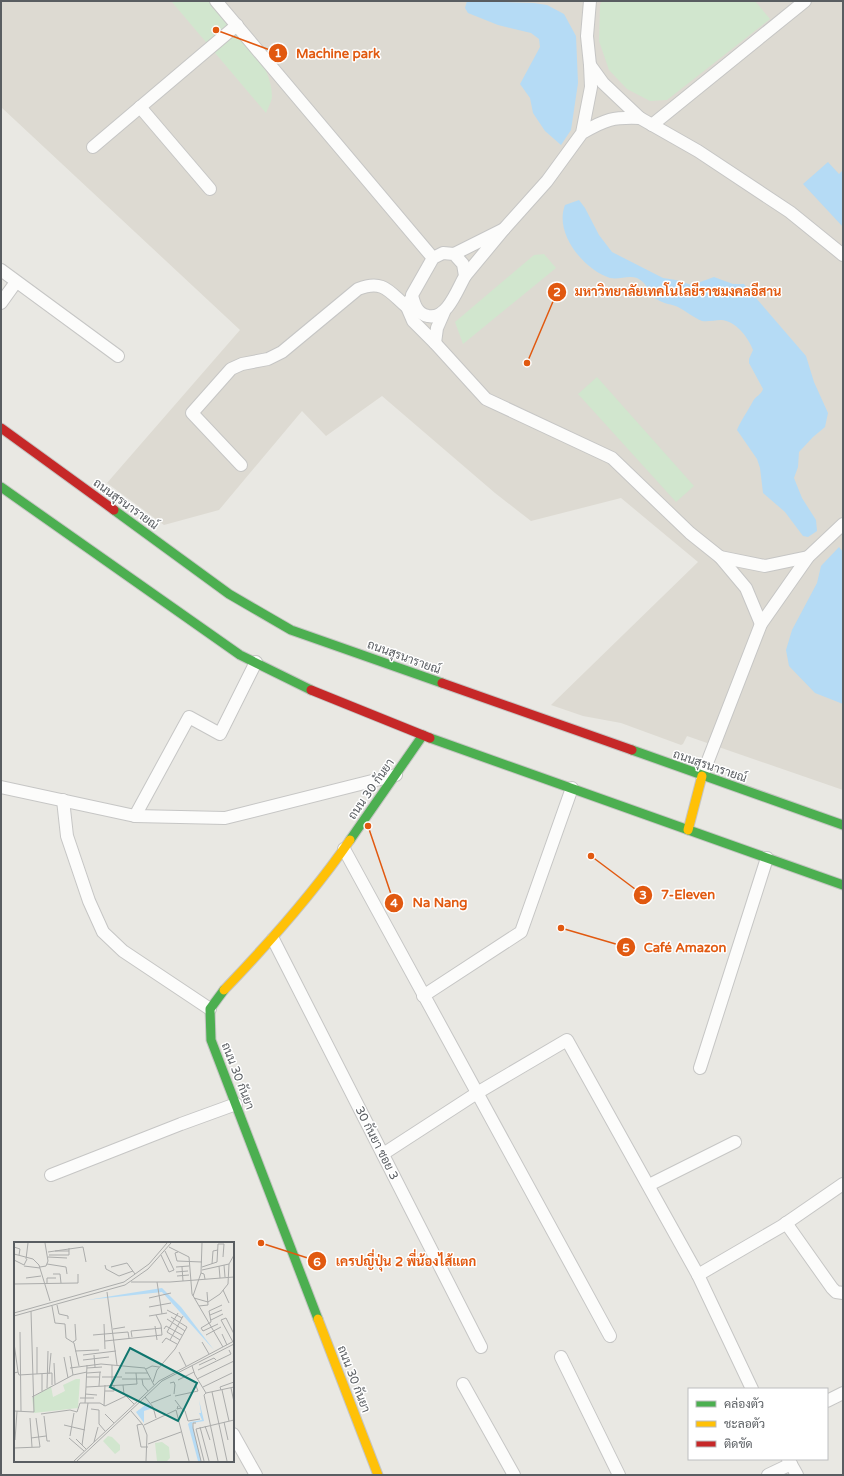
<svg xmlns="http://www.w3.org/2000/svg" width="844" height="1476" viewBox="0 0 844 1476" font-family="'Varela Round',Sarabun,sans-serif">
	<style>
		.education { fill: #dddad2 }
		.green { fill: #d1e6ce }
		.water { fill: #b5dbf5 }
		.lines { fill: none; stroke-linecap: round; stroke-linejoin: round }
		.street-casing { stroke: #c6c6c5; stroke-width: 14 }
		.fast-casing { stroke: #c5c5c3; stroke-width: 11 }
		.slow-casing { stroke: #c5c5c3; stroke-width: 11 }
		.jam-casing { stroke: #c5c5c3; stroke-width: 11 }
		.street { stroke: #fcfcfb; stroke-width: 12 }
		.fast { stroke: #4caf50; stroke-width: 9 }
		.slow { stroke: #ffc107; stroke-width: 9 }
		.jam { stroke: #c62828; stroke-width: 9 }
		.labels { text-anchor: middle; stroke-width: 3; stroke-linejoin: round; paint-order: stroke }
		.street-label { font-size: 12px; fill: #595d61; stroke: #fff }
		.inset-road { fill: none; stroke: #abacab; stroke-width: 1 }
		.view { fill: #0f766e; fill-opacity: 0.15; stroke: #0f766e; stroke-width: 2 }
		.inset-edge { fill: none; stroke: #595d61; stroke-width: 2 }
		.leader { fill: none; stroke: #e15910; stroke-width: 1.5 }
		.callout-dot { fill: #e15910; stroke: #fff; stroke-width: 1.5 }
		.mark-label { font-size: 12px; text-anchor: middle; font-weight: bold; fill: #fff }
		.callout-label { font-size: 13px; text-anchor: middle; font-weight: bold; fill: #e15910; stroke: #fff; stroke-width: 3; stroke-linejoin: round; paint-order: stroke }
	</style>
	<rect width="100%" height="100%" fill="#e9e8e3"/>
	<polygon class="education" points="1,1 843,1 843,790 687,736 683,744 681,745 621,723 583,716 551,705 698,562 621,498 531,521 495,493 382,396 326,436 302,411 219,510 164,525 107,483 240,330 1,107"/>
	<g class="green">
		<path d="M212,1C234,28 271,59 272,96C272,101 268,108 266,113L172,2Z"/>
		<polygon points="602,1 755,1 770,19 667,100 650,101 627,89 609,70 599,41 600,5"/>
		<polygon points="544,254 556,268 463,344 455,322 534,255"/>
		<polygon points="597,377 694,486 676,502 578,394"/>
	</g>
	<g class="water">
		<polygon points="467,1 534,3 547,5 564,14 576,36 578,83 571,130 561,145 545,131 533,113 530,98 520,84 540,47 539,39 531,33 498,25 468,13 465,8"/>
		<polygon points="828,162 839,174 843,170 843,227 803,184"/>
		<path d="M579,200L585,208L599,235L612,252L663,278L676,280L692,285L714,277L733,284H744L806,356L814,382L828,413L825,427L813,437L799,452L798,467L794,478L802,498L816,520L817,531L808,537L803,536L785,512L763,493L760,468L757,459L737,430C741,420 748,411 753,401C756,396 761,395 763,389L749,363V359L753,350C748,337 736,321 721,320C715,320 708,322 702,321C694,318 686,311 678,307C672,304 664,304 658,300C649,295 648,283 637,278C628,275 619,280 610,278C583,269 554,233 565,205Z"/>
		<polygon points="839,547 843,552 843,704 815,693 789,666 786,650 792,630 817,583 821,566"/>
	</g>
	<g class="lines">
		<defs>
			<g id="street">
				<polyline points="216,1 433,258"/>
				<polyline points="590,1 587,36 590,65"/>
				<polyline points="140,107 210,189"/>
				<polyline points="640,118 698,151 790,212 843,255"/>
				<polyline points="652,125 805,1"/>
				<polyline points="93,147 237,25"/>
				<path d="M504,229L547,181L582,133L591,87L590,65L603,83L640,118C613,117 606,119 582,133"/>
				<path d="M443,253L454,254L463,264L465,276C457,290 447,320 428,316C417,314 414,304 412,295L433,258Z"/>
				<polyline points="454,254 504,229 465,276"/>
				<polyline points="1,270 118,356"/>
				<polyline points="410,300 407,307 413,321 435,343 437,328 444,312"/>
				<polyline points="1,303 16,282"/>
				<polyline points="435,343 486,399 612,458 690,533 720,557 746,588 761,624"/>
				<path d="M241,465L192,413L231,369L242,364L268,359L282,352L358,289C384,279 389,292 407,307"/>
				<polyline points="720,557 765,566 808,557"/>
				<polyline points="702,776 761,624 808,557 843,524"/>
				<polyline points="1,787 135,816 225,818 396,775"/>
				<polyline points="63,800 67,836 89,901 103,932 123,951 210,1009"/>
				<polyline points="135,816 189,717 220,734 256,662"/>
				<polyline points="344,849 610,1336"/>
				<polyline points="273,939 481,1347"/>
				<polyline points="423,996 521,932 572,788"/>
				<polyline points="700,1068 767,858"/>
				<polyline points="383,1154 477,1093 567,1040 698,1275"/>
				<polyline points="51,1175 181,1124 236,1104"/>
				<polyline points="649,1185 735,1142"/>
				<polyline points="786,1223 832,1288 836,1292 843,1293"/>
				<polyline points="561,1357 619,1475"/>
				<polyline points="463,1384 514,1475"/>
				<polyline points="752,1389 698,1275 782,1226 843,1184"/>
				<polyline points="827,1401 843,1393"/>
				<polyline points="233,1434 256,1475"/>
				<polyline points="788,1459 797,1475"/>
				<polyline points="768,1475 791,1464"/>
			</g>
			<g id="fast">
				<polyline points="1,487 240,655 311,690"/>
				<polyline points="114,510 229,594 291,630 442,683"/>
				<polyline points="430,738 843,885"/>
				<polyline points="632,750 843,825"/>
				<polyline points="350,840 423,735"/>
				<polyline points="224,990 210,1009 211,1040 318,1319"/>
			</g>
			<g id="slow">
				<polyline points="688,830 702,776"/>
				<path d="M224,990C270,942 313,894 350,840"/>
				<polyline points="318,1319 378,1475"/>
			</g>
			<g id="jam">
				<polyline points="1,428 114,510"/>
				<polyline points="442,683 632,750"/>
				<polyline points="311,690 430,738"/>
			</g>
		</defs>
		<use href="#street" class="street-casing"/>
		<use href="#fast" class="fast-casing"/>
		<use href="#slow" class="slow-casing"/>
		<use href="#jam" class="jam-casing"/>
		<use href="#street" class="street"/>
		<use href="#fast" class="fast"/>
		<use href="#slow" class="slow"/>
		<use href="#jam" class="jam"/>
	</g>
	<g class="labels">
		<g class="street-label">
			<text transform="translate(126 504) rotate(36)" y="4">ถนนสุรนารายณ์</text>
			<text transform="translate(404 657) rotate(20)" y="4">ถนนสุรนารายณ์</text>
			<text transform="translate(710 766) rotate(19)" y="4">ถนนสุรนารายณ์</text>
			<text transform="translate(371 789) rotate(-55)" y="4">ถนน 30 กันยา</text>
			<text transform="translate(238 1076) rotate(69)" y="4">ถนน 30 กันยา</text>
			<text transform="translate(377 1143) rotate(63)" y="4">30 กันยา ซอย 3</text>
			<text transform="translate(354 1379) rotate(69)" y="4">ถนน 30 กันยา</text>
		</g>
	</g>
	<g transform="translate(14 1242)">
		<rect width="220" height="220" fill="#e9e8e3"/>
		<path d="M62,137H66L64,166L20,171L18,156L37,144L39,155L51,149L49,143ZM94,194L98,195L106,203V208L101,212L89,199ZM148,200L155,205L156,216L153,219H143L141,201Z" fill="#d1e6ce"/>
		<path d="M148,46L167,65L200,108L148,50L73,58ZM185,158L190,179L178,181L187,219H184L174,182L176,180L188,178L185,171H187ZM134,161L139,166L130,169V181L122,170Z" fill="#b5dbf5"/>
		<path class="inset-road" d="M188,1L187,31L190,32L191,37M0,5L6,7L5,13M155,5L175,15L178,52L209,105M41,9H55M34,10L69,5L72,20M164,10L161,11L163,19L188,20M0,12L19,17L25,23L36,59M35,13H55V6M147,13L155,30L160,28L151,9M34,15L53,16M12,17L14,1M0,18L10,23L13,17M33,22L52,25L53,32M198,22L199,9L204,8M91,23L92,27L105,34L119,29M210,23L211,35M10,24L26,26M205,24L206,36M26,25L32,24L34,19L31,1M97,25L113,21L121,32M162,25L175,24M168,25L169,39M188,25L203,20L204,2H210L209,15M188,28L215,22L220,13M162,30L174,29M39,32H46L47,41M163,34L175,33M12,36L27,34M117,40H156L220,35M143,40L148,72M33,41V36H42M0,42L64,41V32M209,48L215,61M93,50L103,123M179,54L187,31M135,56L157,51M180,56L194,60L206,52L214,42L215,22M43,63L45,72L54,74V77M38,64L41,81L51,82L52,96L60,101L65,124M185,64L194,63L193,50M135,65L157,61M153,68L168,76M0,71L110,40L135,22L153,1M164,71L153,90L166,98M196,73L208,68M0,74L111,43L134,27L157,1M135,74L153,71M153,77L171,89M197,78L209,72M90,82L91,107M204,82L189,89L187,86L197,80L195,69L208,63M141,84L143,98M99,87L111,85M150,87L152,84L168,93M6,90L7,169M208,92L213,103M79,93L114,90L115,96M192,93L207,85M118,95L117,89L148,86M156,98L169,74M91,99L148,93L147,83L142,73M59,100L62,98L61,82M188,100L195,112M219,100L207,78L212,76L220,92M0,101L4,130M148,101L152,96L163,102M61,109L85,108M165,110L172,124M69,113L102,109M80,113L81,125M56,114L59,133M50,115L54,136M69,118L95,115M40,121L41,142M73,123L72,145L109,143L110,152L120,162M98,123V143M185,123L200,116L202,118M178,124L181,133L192,151L190,153L204,219M56,126L87,122L131,126L140,143M73,126L88,125M132,127L138,124L145,125M184,128L217,112L215,108M0,131L4,130L5,133L38,131V143M73,131L87,130M111,131H134M23,132V105M28,132V149M35,132L37,111M72,135H85M88,135H108M108,137H136M128,137L129,143L134,149M183,137L220,119M164,138L180,130M139,140L143,128L161,107L173,85L157,75M156,141L160,140L161,143L160,152M109,143L123,142L122,131M85,144L86,130M189,145L218,131M33,146L34,109M217,146L220,160M207,148L206,145L220,140M208,148L215,179M91,149H100V143M198,150L213,219M192,151L220,145M71,152L83,153M161,154L184,149L182,144M18,155L59,133L73,130M131,155L139,165L142,176M66,156H80M161,158L167,166L163,167L164,164M71,161L72,145M137,161L157,153M90,164L91,143M167,166L171,169L174,179L186,177M77,167L85,168V182L91,189M162,168L175,219M0,169L20,170L17,69M117,169L129,183L133,193L132,219M27,172L56,168L63,170L66,161H86L91,164L112,154M91,172L100,181M30,174L33,199H36M16,176L18,205M210,180L214,198M182,181H179V186L187,219M128,182L123,183L127,205H134M50,183L71,188M130,183L162,168M191,184L196,198M186,185L195,219M56,194L60,171M17,196L32,194M55,196L70,209M62,197L72,207M1,198L3,169M80,200L84,185M134,202L167,190M68,203L74,161M0,206L26,205L22,176M60,219L145,139L220,99M63,219L148,139L220,102M190,219L182,187L220,178"/>
		<path class="view" d="M116,106L183,141L164,179L96,145Z"/>
		<rect width="220" height="220" class="inset-edge"/>
	</g>
	<path class="leader" d="M216 30L278 53M527 363L557 292M591 856L643 895M368 826L394 903M561 928L626 947M261 1243L317 1261"/>
	<g class="callout-dot">
		<circle cx="216" cy="30" r="4"/>
		<circle cx="527" cy="363" r="4"/>
		<circle cx="591" cy="856" r="4"/>
		<circle cx="368" cy="826" r="4"/>
		<circle cx="561" cy="928" r="4"/>
		<circle cx="261" cy="1243" r="4"/>
		<circle cx="278" cy="53" r="10"/>
		<circle cx="557" cy="292" r="10"/>
		<circle cx="643" cy="895" r="10"/>
		<circle cx="394" cy="903" r="10"/>
		<circle cx="626" cy="947" r="10"/>
		<circle cx="317" cy="1261" r="10"/>
	</g>
	<g class="mark-label">
		<text x="278" y="57">1</text>
		<text x="557" y="296">2</text>
		<text x="643" y="899">3</text>
		<text x="394" y="907">4</text>
		<text x="626" y="952">5</text>
		<text x="317" y="1266">6</text>
	</g>
	<g class="callout-label">
		<text x="338" y="58">Machine park</text>
		<text x="678" y="296">มหาวิทยาลัยเทคโนโลยีราชมงคลอีสาน</text>
		<text x="688" y="899">7-Eleven</text>
		<text x="440" y="907">Na Nang</text>
		<text x="685" y="952">Café Amazon</text>
		<text x="406" y="1266">เครปญี่ปุ่น 2 พี่น้องไส้แตก</text>
	</g>
	<rect width="844" height="1476" fill="none" stroke="#595d61" stroke-width="4"/>
	<rect x="688" y="1388" width="140" height="72" fill="#ffffff" stroke="#bdbec0"/>
	<rect x="696" y="1401" width="20" height="6" fill="#4caf50" stroke="#bdbec0"/>
	<text x="724" y="1408" font-size="12" fill="#595d61">คล่องตัว</text>
	<rect x="696" y="1421" width="20" height="6" fill="#ffc107" stroke="#bdbec0"/>
	<text x="724" y="1428" font-size="12" fill="#595d61">ชะลอตัว</text>
	<rect x="696" y="1441" width="20" height="6" fill="#c62828" stroke="#bdbec0"/>
	<text x="724" y="1448" font-size="12" fill="#595d61">ติดขัด</text>
</svg>
